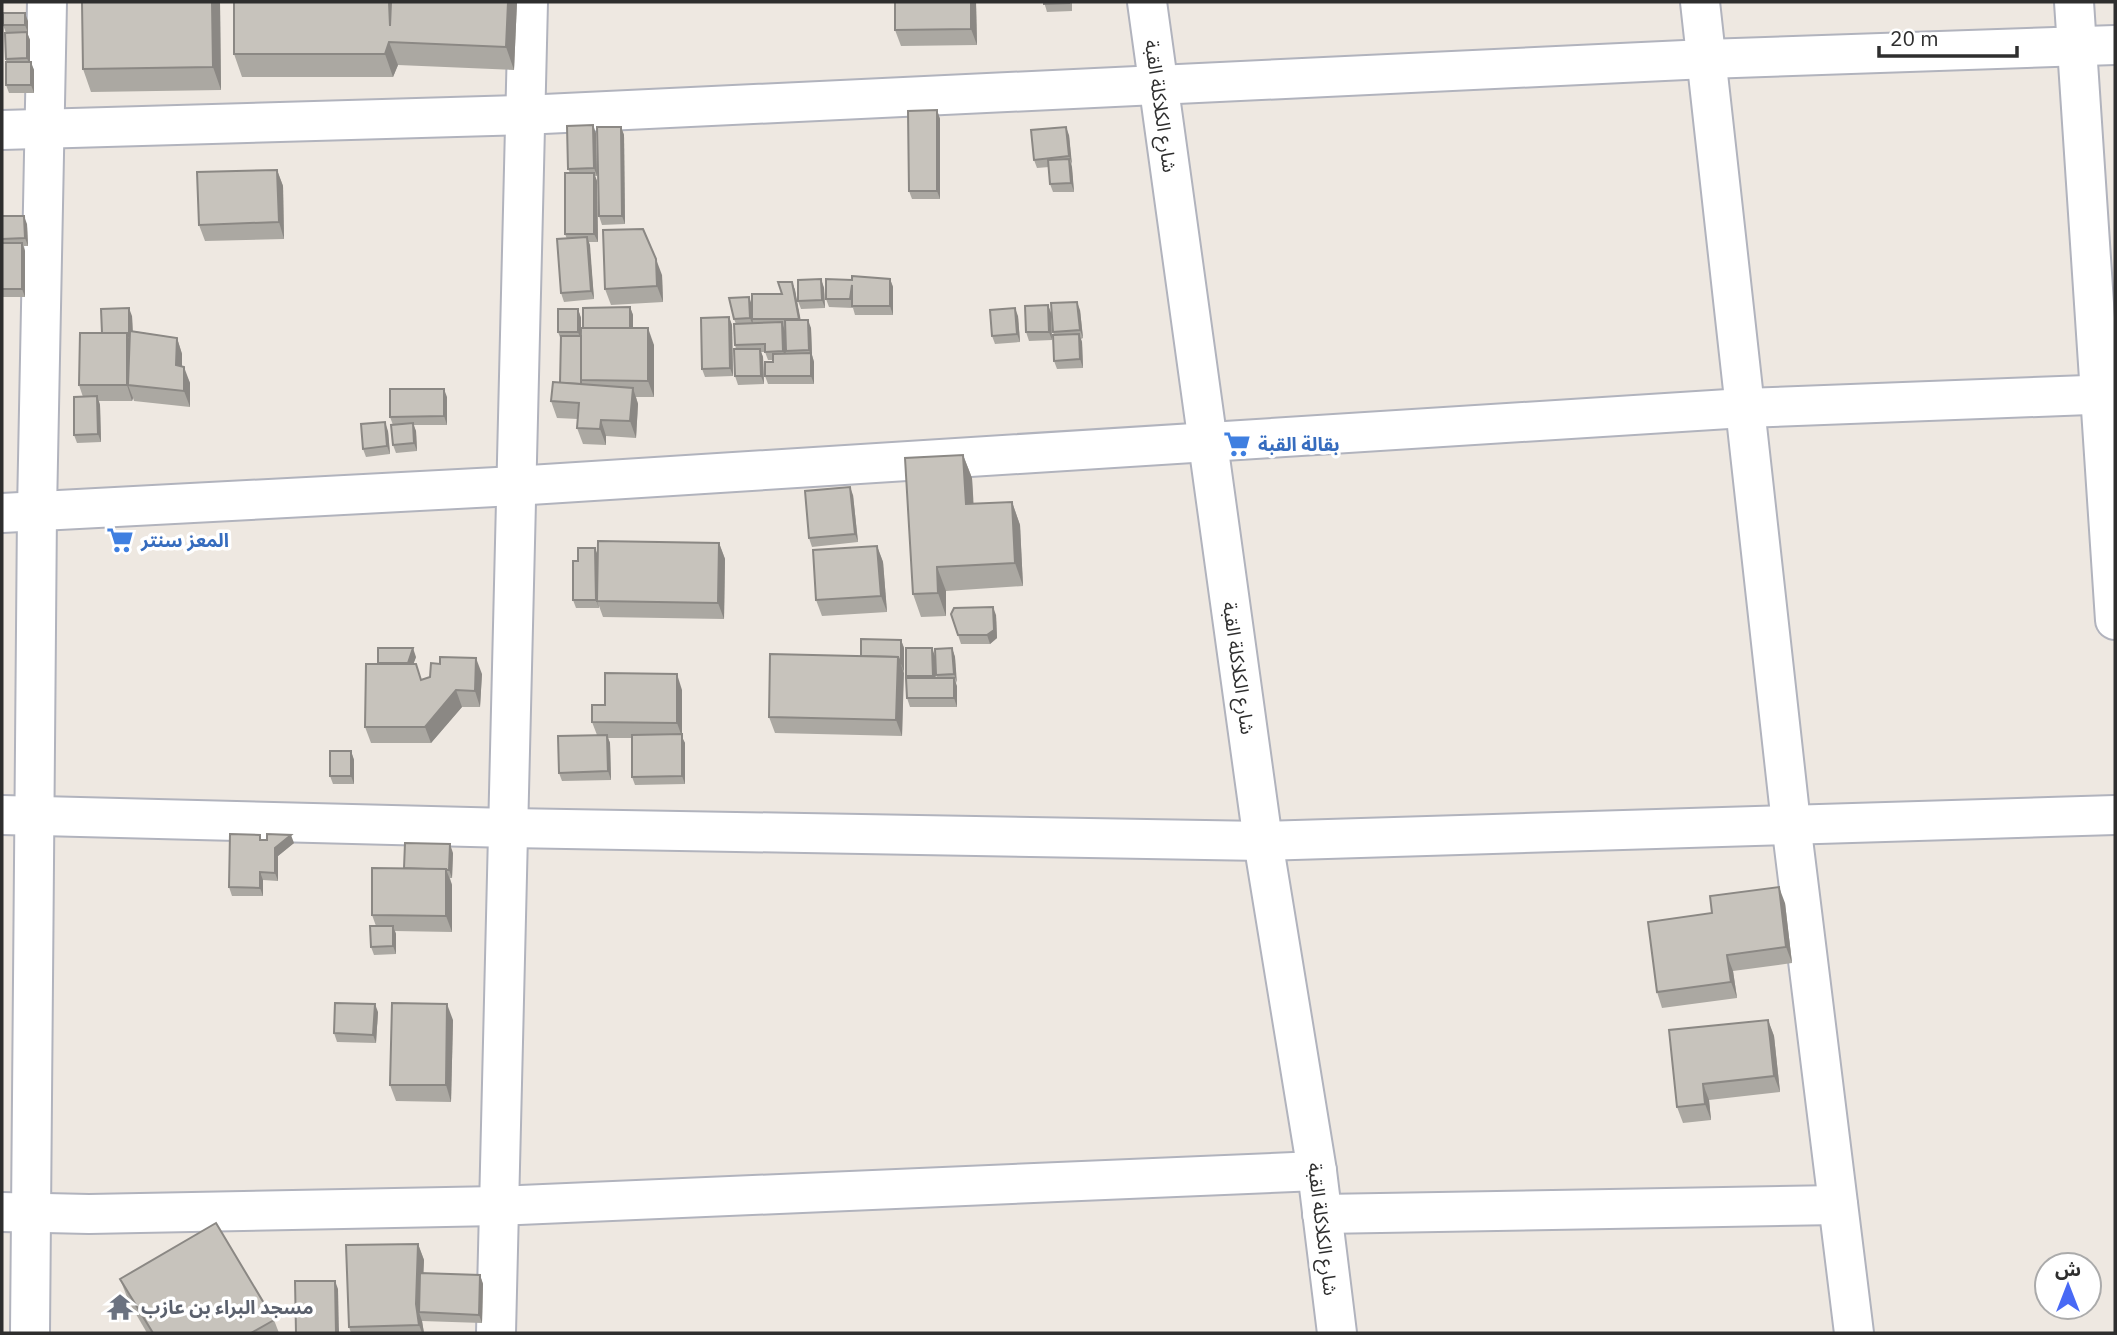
<svg xmlns="http://www.w3.org/2000/svg" width="2117" height="1335" viewBox="0 0 2117 1335" font-family="'IBM Plex Sans','Noto Sans Arabic',sans-serif">
	<style>
		.lines { fill: none; stroke-linecap: round; stroke-linejoin: round }
		.minor-casing { stroke: #b1b3bd; stroke-width: 42 }
		.tertiary-casing { stroke: #b1b3bd; stroke-width: 42 }
		.minor { stroke: #fff; stroke-width: 38 }
		.tertiary { stroke: #fff; stroke-width: 38 }
		.wall { fill: #aba8a2 }
		.shaded-wall { fill: #8b8884 }
		.building { fill: #c7c3bc; stroke: #8b8884; stroke-width: 2 }
		.labels { text-anchor: middle; stroke-width: 7; stroke-linejoin: round; paint-order: stroke }
		.street-label { font-size: 19px; fill: #2e2e2e; stroke: #fff }
		.shop-label { font-size: 19px; font-weight: bold; fill: #366cbe; stroke: #fff; text-anchor: start }
		.worship-label { font-size: 19px; font-weight: bold; fill: #5b616d; stroke: #fff; text-anchor: start }
	</style>
	<rect width="100%" height="100%" fill="#eee8e1"/>
	<g class="lines">
		<defs>
			<g id="minor">
				<polyline points="1700,2 1791,823 1854,1333"/>
				<polyline points="2074,2 2115,620"/>
				<polyline points="2,130 523,115 1706,59 2115,45"/>
				<polyline points="2,513 514,486 1744,408 2115,394"/>
				<polyline points="2,815 510,828 1263,841 2115,815"/>
				<polyline points="2,1212 89,1214 497,1206 1317,1171"/>
				<polyline points="1322,1214 1838,1205"/>
				<polyline points="30,1333 37,511 47,2"/>
				<polyline points="496,1333 528,2"/>
			</g>
			<polyline id="tertiary" points="1147,2 1263,841 1317,1171 1337,1333"/>
		</defs>
		<use href="#minor" class="minor-casing"/>
		<use href="#tertiary" class="tertiary-casing"/>
		<use href="#minor" class="minor"/>
		<use href="#tertiary" class="tertiary"/>
	</g>
	<g class="wall">
		<polygon points="82,2 220,2 221,90 91,92 83,69"/>
		<polygon points="517,2 514,70 398,65 393,77 242,77 234,54"/>
		<polygon points="976,2 977,45 901,46 895,30"/>
		<polygon points="1044,2 1072,2 1072,11 1047,12"/>
		<polygon points="28,21 28,33 27,33 30,40 30,62 34,70 34,93 9,93 6,85 6,33 3,25"/>
		<polygon points="937,110 940,119 940,199 912,199 909,191"/>
		<polygon points="621,127 624,135 625,224 602,225 599,216"/>
		<polygon points="596,133 597,176 595,176 597,181 598,242 589,242 594,299 564,302 561,293 567,239 565,234 570,173 568,169"/>
		<polygon points="1069,135 1074,192 1053,192 1050,184 1049,167 1037,168 1034,160"/>
		<polygon points="277,170 283,186 284,239 205,241 199,225"/>
		<polygon points="2,216 27,224 28,246 24,246 25,251 25,297 3,297 2,294"/>
		<polygon points="662,275 663,302 611,305 605,289"/>
		<polygon points="821,279 824,288 825,308 801,309 798,301"/>
		<polygon points="890,279 893,287 893,315 855,315 853,308 829,307 826,299 852,280"/>
		<polygon points="792,282 795,290 800,320 811,328 812,355 814,362 814,384 768,384 765,376 773,362 773,360 768,360 765,352 761,352 763,357 764,384 738,385 735,376 736,349 735,345 736,324 734,319 782,294"/>
		<polygon points="1048,305 1051,313 1052,340 1029,341 1026,332"/>
		<polygon points="630,307 633,315 633,328 654,345 654,397 636,397 638,404 636,438 606,436 606,445 583,444 577,428 578,419 557,418 551,401 560,383 561,340 558,332 578,309 581,318 581,334 583,328"/>
		<polygon points="1080,310 1083,338 1081,339 1082,342 1083,368 1057,369 1054,361 1054,335 1053,332"/>
		<polygon points="132,316 133,331 177,338 182,354 182,366 190,383 190,407 134,401 133,398 132,401 99,401 100,405 101,442 77,443 74,435 83,397 79,385 102,333"/>
		<polygon points="1018,316 1020,342 995,344 992,336"/>
		<polygon points="729,317 732,325 733,376 705,377 702,369"/>
		<polygon points="447,397 447,425 413,425 416,431 417,451 396,453 393,445 393,425 390,417"/>
		<polygon points="388,431 390,454 366,457 363,449"/>
		<polygon points="963,455 972,478 973,504 1012,502 1020,525 1023,586 946,591 946,616 921,617 913,594"/>
		<polygon points="853,495 858,542 812,547 809,538"/>
		<polygon points="719,543 725,559 724,619 603,617 599,606 599,608 576,608 573,600 595,548 597,554"/>
		<polygon points="877,546 883,562 887,612 822,616 816,600"/>
		<polygon points="951,614 996,615 997,638 990,644 961,644"/>
		<polygon points="901,640 904,648 902,736 775,733 769,717 861,656"/>
		<polygon points="906,648 936,678 937,678 936,675 952,648 955,657 957,707 910,707 907,698"/>
		<polygon points="416,657 413,664 421,680 482,674 480,707 462,707 431,743 371,743 365,727 378,663"/>
		<polygon points="682,690 682,737 685,743 685,784 635,785 632,777 632,738 608,738 610,743 611,780 562,781 559,773 597,735 592,722 605,705"/>
		<polygon points="351,751 354,760 354,784 333,784 330,776"/>
		<polygon points="262,840 294,843 278,856 278,881 263,880 263,896 232,896 229,887"/>
		<polygon points="453,853 452,878 450,878 452,885 452,932 395,931 396,934 396,954 374,955 371,947 376,926 372,915 404,868"/>
		<polygon points="1785,903 1792,963 1733,971 1737,998 1662,1008 1657,992"/>
		<polygon points="378,1012 376,1043 337,1042 334,1033"/>
		<polygon points="453,1020 451,1102 396,1101 390,1085"/>
		<polygon points="1768,1020 1774,1036 1780,1092 1709,1100 1711,1120 1683,1123 1677,1107"/>
		<polygon points="418,1244 424,1260 423,1273 480,1275 483,1284 482,1323 422,1321 424,1333 351,1333 349,1327"/>
		<polygon points="120,1279 274,1320 279,1333 147,1333 129,1302"/>
	</g>
	<g class="shaded-wall">
		<polygon points="212,2 220,2 220,3 221,90 213,67"/>
		<polygon points="508,2 517,2 514,70 506,47"/>
		<polygon points="971,2 976,2 977,45 971,29"/>
		<polygon points="25,13 28,21 28,33 25,25"/>
		<polygon points="27,32 30,40 30,66 27,58"/>
		<polygon points="389,42 398,65 393,77 385,54"/>
		<polygon points="31,62 34,70 34,93 31,85"/>
		<polygon points="937,110 940,119 940,199 937,191"/>
		<polygon points="593,125 596,133 597,176 594,168"/>
		<polygon points="621,127 624,135 625,224 622,216"/>
		<polygon points="1066,127 1069,135 1072,164 1069,156"/>
		<polygon points="1069,159 1072,167 1074,192 1071,183"/>
		<polygon points="277,170 283,186 284,239 279,222"/>
		<polygon points="594,173 597,181 598,242 594,234"/>
		<polygon points="24,216 27,224 28,246 25,238"/>
		<polygon points="587,237 590,245 594,299 591,291"/>
		<polygon points="22,243 25,251 25,297 22,289"/>
		<polygon points="656,259 662,275 663,302 657,286"/>
		<polygon points="821,279 824,288 825,308 822,300"/>
		<polygon points="890,279 893,287 893,315 890,306"/>
		<polygon points="792,282 795,290 802,327 799,319"/>
		<polygon points="749,297 752,305 753,326 750,318"/>
		<polygon points="1077,302 1080,310 1083,338 1080,330"/>
		<polygon points="1048,305 1051,313 1052,340 1049,332"/>
		<polygon points="630,307 633,315 633,341 630,332"/>
		<polygon points="129,308 132,316 133,344 130,336"/>
		<polygon points="1015,308 1018,316 1020,342 1017,334"/>
		<polygon points="578,309 581,318 581,340 578,332"/>
		<polygon points="729,317 732,325 733,376 730,368"/>
		<polygon points="808,320 811,328 812,355 814,362 814,384 811,376 811,356 809,350"/>
		<polygon points="782,322 785,331 786,359 783,351"/>
		<polygon points="648,328 654,345 654,397 648,381"/>
		<polygon points="127,333 133,349 128,385 133,398 132,401 127,385"/>
		<polygon points="1079,334 1082,342 1083,368 1080,359"/>
		<polygon points="177,338 182,354 182,381 176,365"/>
		<polygon points="760,349 763,357 764,384 761,376"/>
		<polygon points="184,367 190,383 190,407 184,391"/>
		<polygon points="633,388 638,404 636,438 630,421"/>
		<polygon points="444,389 447,397 447,425 444,416"/>
		<polygon points="97,396 100,405 101,442 98,434"/>
		<polygon points="601,420 606,436 606,445 600,429"/>
		<polygon points="385,422 388,431 390,454 387,446"/>
		<polygon points="413,423 416,431 417,451 414,443"/>
		<polygon points="963,455 972,478 975,527 966,504"/>
		<polygon points="850,487 853,495 858,542 855,534"/>
		<polygon points="1012,502 1020,525 1023,586 1015,563"/>
		<polygon points="719,543 725,559 724,619 718,603"/>
		<polygon points="877,546 883,562 887,612 881,596"/>
		<polygon points="595,548 598,556 597,601 599,608 596,600"/>
		<polygon points="937,567 946,591 946,616 938,593"/>
		<polygon points="993,607 996,615 997,638 990,644 987,635"/>
		<polygon points="901,640 904,648 904,672 901,664"/>
		<polygon points="413,648 416,657 411,671 408,663"/>
		<polygon points="932,648 935,656 936,684 933,676"/>
		<polygon points="952,648 955,657 957,683 954,674"/>
		<polygon points="898,657 904,673 902,736 896,720"/>
		<polygon points="476,658 482,674 480,707 475,691"/>
		<polygon points="677,674 682,690 682,737 685,743 685,784 682,776 682,737 677,723"/>
		<polygon points="954,678 957,686 957,707 954,698"/>
		<polygon points="456,690 462,707 431,743 425,727"/>
		<polygon points="607,735 610,743 611,780 608,771"/>
		<polygon points="351,751 354,760 354,784 351,776"/>
		<polygon points="291,835 294,843 278,856 278,881 275,873 275,848"/>
		<polygon points="450,844 453,853 452,878 449,870"/>
		<polygon points="446,869 452,885 452,932 446,916"/>
		<polygon points="260,872 263,880 263,896 260,888"/>
		<polygon points="1779,887 1785,903 1792,963 1786,947"/>
		<polygon points="393,926 396,934 396,954 393,946"/>
		<polygon points="1727,955 1733,971 1737,998 1731,982"/>
		<polygon points="375,1004 378,1012 376,1043 373,1035"/>
		<polygon points="447,1004 453,1020 451,1102 446,1085"/>
		<polygon points="1768,1020 1774,1036 1780,1092 1774,1076"/>
		<polygon points="1703,1084 1709,1100 1711,1120 1705,1104"/>
		<polygon points="418,1244 424,1260 422,1312 419,1312 422,1321 424,1333 422,1333 419,1325 416,1304"/>
		<polygon points="480,1275 483,1284 482,1323 479,1315"/>
		<polygon points="335,1281 338,1289 339,1333 336,1333"/>
	</g>
	<g class="building">
		<polygon points="82,2 212,2 213,67 83,69"/>
		<polygon points="234,2 389,2 390,26 391,2 508,2 506,47 389,42 385,54 234,54"/>
		<polygon points="895,2 971,2 971,29 895,30"/>
		<polygon points="1044,2 1069,2 1069,3 1044,4"/>
		<rect x="3" y="13" width="22" height="12"/>
		<polygon points="27,32 27,58 6,59 5,33"/>
		<rect x="6" y="62" width="25" height="23"/>
		<polygon points="937,110 937,191 909,191 908,111"/>
		<polygon points="593,125 594,168 568,169 567,126"/>
		<polygon points="597,127 621,127 622,216 599,216"/>
		<polygon points="1066,127 1069,156 1034,160 1031,130"/>
		<polygon points="1069,159 1071,183 1050,184 1048,160"/>
		<polygon points="277,170 279,222 199,225 197,172"/>
		<rect x="565" y="173" width="29" height="61"/>
		<polygon points="2,216 24,216 25,238 2,239"/>
		<polygon points="643,229 656,259 657,286 605,289 603,230"/>
		<polygon points="587,237 591,291 561,293 557,239"/>
		<rect x="2" y="243" width="20" height="46"/>
		<polygon points="852,276 890,279 890,306 852,306 852,285 850,299 826,299 826,279 852,280"/>
		<polygon points="821,279 822,300 798,301 798,280"/>
		<polygon points="778,282 792,282 799,319 752,319 752,294 782,294"/>
		<polygon points="749,297 750,318 734,319 729,298"/>
		<polygon points="1077,302 1080,330 1053,332 1051,303"/>
		<polygon points="1048,305 1049,332 1026,332 1025,306"/>
		<polygon points="630,307 630,328 583,328 583,308"/>
		<polygon points="129,308 129,336 128,336 127,333 102,333 101,309"/>
		<polygon points="1015,308 1017,334 992,336 990,310"/>
		<rect x="558" y="309" width="20" height="23"/>
		<polygon points="729,317 730,368 702,369 701,318"/>
		<polygon points="785,320 808,320 809,350 786,351"/>
		<polygon points="782,322 783,351 765,352 765,344 735,345 734,324"/>
		<polygon points="581,328 648,328 648,381 580,380"/>
		<polygon points="130,331 177,338 176,365 184,367 184,391 128,385"/>
		<polygon points="80,333 127,333 127,385 79,385"/>
		<polygon points="1079,334 1080,359 1054,361 1053,335"/>
		<polygon points="561,336 581,336 581,384 560,383"/>
		<polygon points="734,349 760,349 761,376 735,376"/>
		<polygon points="811,353 811,376 765,376 765,362 773,362 773,354"/>
		<polygon points="553,382 633,388 630,421 601,420 600,429 577,428 579,403 551,401"/>
		<polygon points="390,389 444,389 444,416 390,417"/>
		<polygon points="97,396 98,434 74,435 74,397"/>
		<polygon points="385,422 387,446 363,449 361,424"/>
		<polygon points="413,423 414,443 393,445 391,425"/>
		<polygon points="963,455 966,504 1012,502 1015,563 937,567 938,593 913,594 905,458"/>
		<polygon points="850,487 855,534 809,538 805,491"/>
		<polygon points="598,541 719,543 718,603 597,601"/>
		<polygon points="877,546 881,596 816,600 813,550"/>
		<polygon points="578,548 595,548 596,600 573,600 573,561 578,561"/>
		<polygon points="993,607 994,630 987,635 958,635 951,614 954,608"/>
		<polygon points="861,639 901,640 901,664 898,657 861,656"/>
		<polygon points="378,648 413,648 408,663 378,663"/>
		<polygon points="906,648 932,648 933,676 906,676"/>
		<polygon points="952,648 954,674 936,675 935,649"/>
		<polygon points="770,654 898,657 896,720 769,717"/>
		<polygon points="440,657 476,658 475,691 456,690 425,727 365,727 366,664 416,664 421,680 430,677 431,663 440,664"/>
		<polygon points="605,673 677,674 677,723 592,722 592,705 605,705"/>
		<polygon points="906,678 954,678 954,698 907,698"/>
		<polygon points="682,734 682,776 632,777 632,735"/>
		<polygon points="607,735 608,771 559,773 558,736"/>
		<rect x="330" y="751" width="21" height="25"/>
		<polygon points="230,834 260,835 260,840 267,840 267,834 291,835 275,848 275,873 260,872 260,888 229,887"/>
		<polygon points="405,843 450,844 449,870 404,868"/>
		<polygon points="372,868 446,869 446,916 372,915"/>
		<polygon points="1779,887 1786,947 1727,955 1731,982 1657,992 1648,922 1712,913 1710,896"/>
		<polygon points="370,926 393,926 393,946 371,947"/>
		<polygon points="335,1003 375,1004 373,1035 334,1033"/>
		<polygon points="392,1003 447,1004 446,1085 390,1085"/>
		<polygon points="1768,1020 1774,1076 1703,1084 1705,1104 1677,1107 1669,1030"/>
		<polygon points="216,1223 274,1320 251,1333 153,1333 120,1279"/>
		<polygon points="418,1244 416,1304 419,1325 349,1327 346,1245"/>
		<polygon points="420,1273 480,1275 479,1315 419,1312"/>
		<polygon points="295,1281 335,1281 336,1333 296,1333"/>
	</g>
	<defs>
		<symbol id="supermarket-bare" viewBox="-9 -9 18 18"><path d="M-6-5.5h2.5l.6 2H6L4.5 2H-2.5L-4.4-4H-6ZM-1.5 3.2a1.3 1.3 0 1 0 .1 0ZM3 3.2a1.3 1.3 0 1 0 .1 0Z" fill="#3f7fe0" stroke="#fff" stroke-width="2.5" paint-order="stroke"/></symbol>
		<symbol id="temple-bare" viewBox="-9 -9 18 18"><path d="M0-6L5-2H3V0L6.5 2.5H4V6H1.5V3h-3V6H-4V2.5H-6.5L-3 0V-2H-5Z" fill="#6b7280" stroke="#fff" stroke-width="2.5" paint-order="stroke"/></symbol>
	</defs>
	<g fill-rule="evenodd">
		<use href="#supermarket-bare" x="1218" y="425" width="38" height="38"/>
		<use href="#supermarket-bare" x="101" y="521" width="38" height="38"/>
		<use href="#temple-bare" x="101" y="1288" width="38" height="38"/>
	</g>
	<g class="labels">
		<g class="street-label">
			<text transform="translate(1161 106) rotate(82)" y="7">شارع الكلاكلة القبة</text>
			<text transform="translate(1239 668) rotate(82)" y="7">شارع الكلاكلة القبة</text>
			<text transform="translate(1323 1229) rotate(83)" y="7">شارع الكلاكلة القبة</text>
		</g>
		<g class="shop-label">
			<text x="1258" y="451">بقالة القبة</text>
			<text x="141" y="547">المعز سنتر</text>
		</g>
		<g class="worship-label">
			<text x="141" y="1314">مسجد البراء بن عازب</text>
		</g>
	</g>
	<rect width="2117" height="1335" fill="none" stroke="#2e2e2e" stroke-width="7"/>
	<g transform="translate(2068 1286)"><circle r="33" fill="#ffffff" stroke="#ababab" stroke-width="2"/>
	<path d="M0-5L12 26L0 18L-12 26Z" fill="#4869f5"/>
	<text y="-10" font-size="19" font-weight="bold" text-anchor="middle" fill="#2e2e2e">ش</text>
	</g>
	<path d="M1879 46v10h138v-10" fill="none" stroke="#2e2e2e" stroke-width="3.5"/>
	<text x="1890" y="46" font-size="21" fill="#2e2e2e" stroke="#ffffff" stroke-width="5" paint-order="stroke">20 m</text>
</svg>
